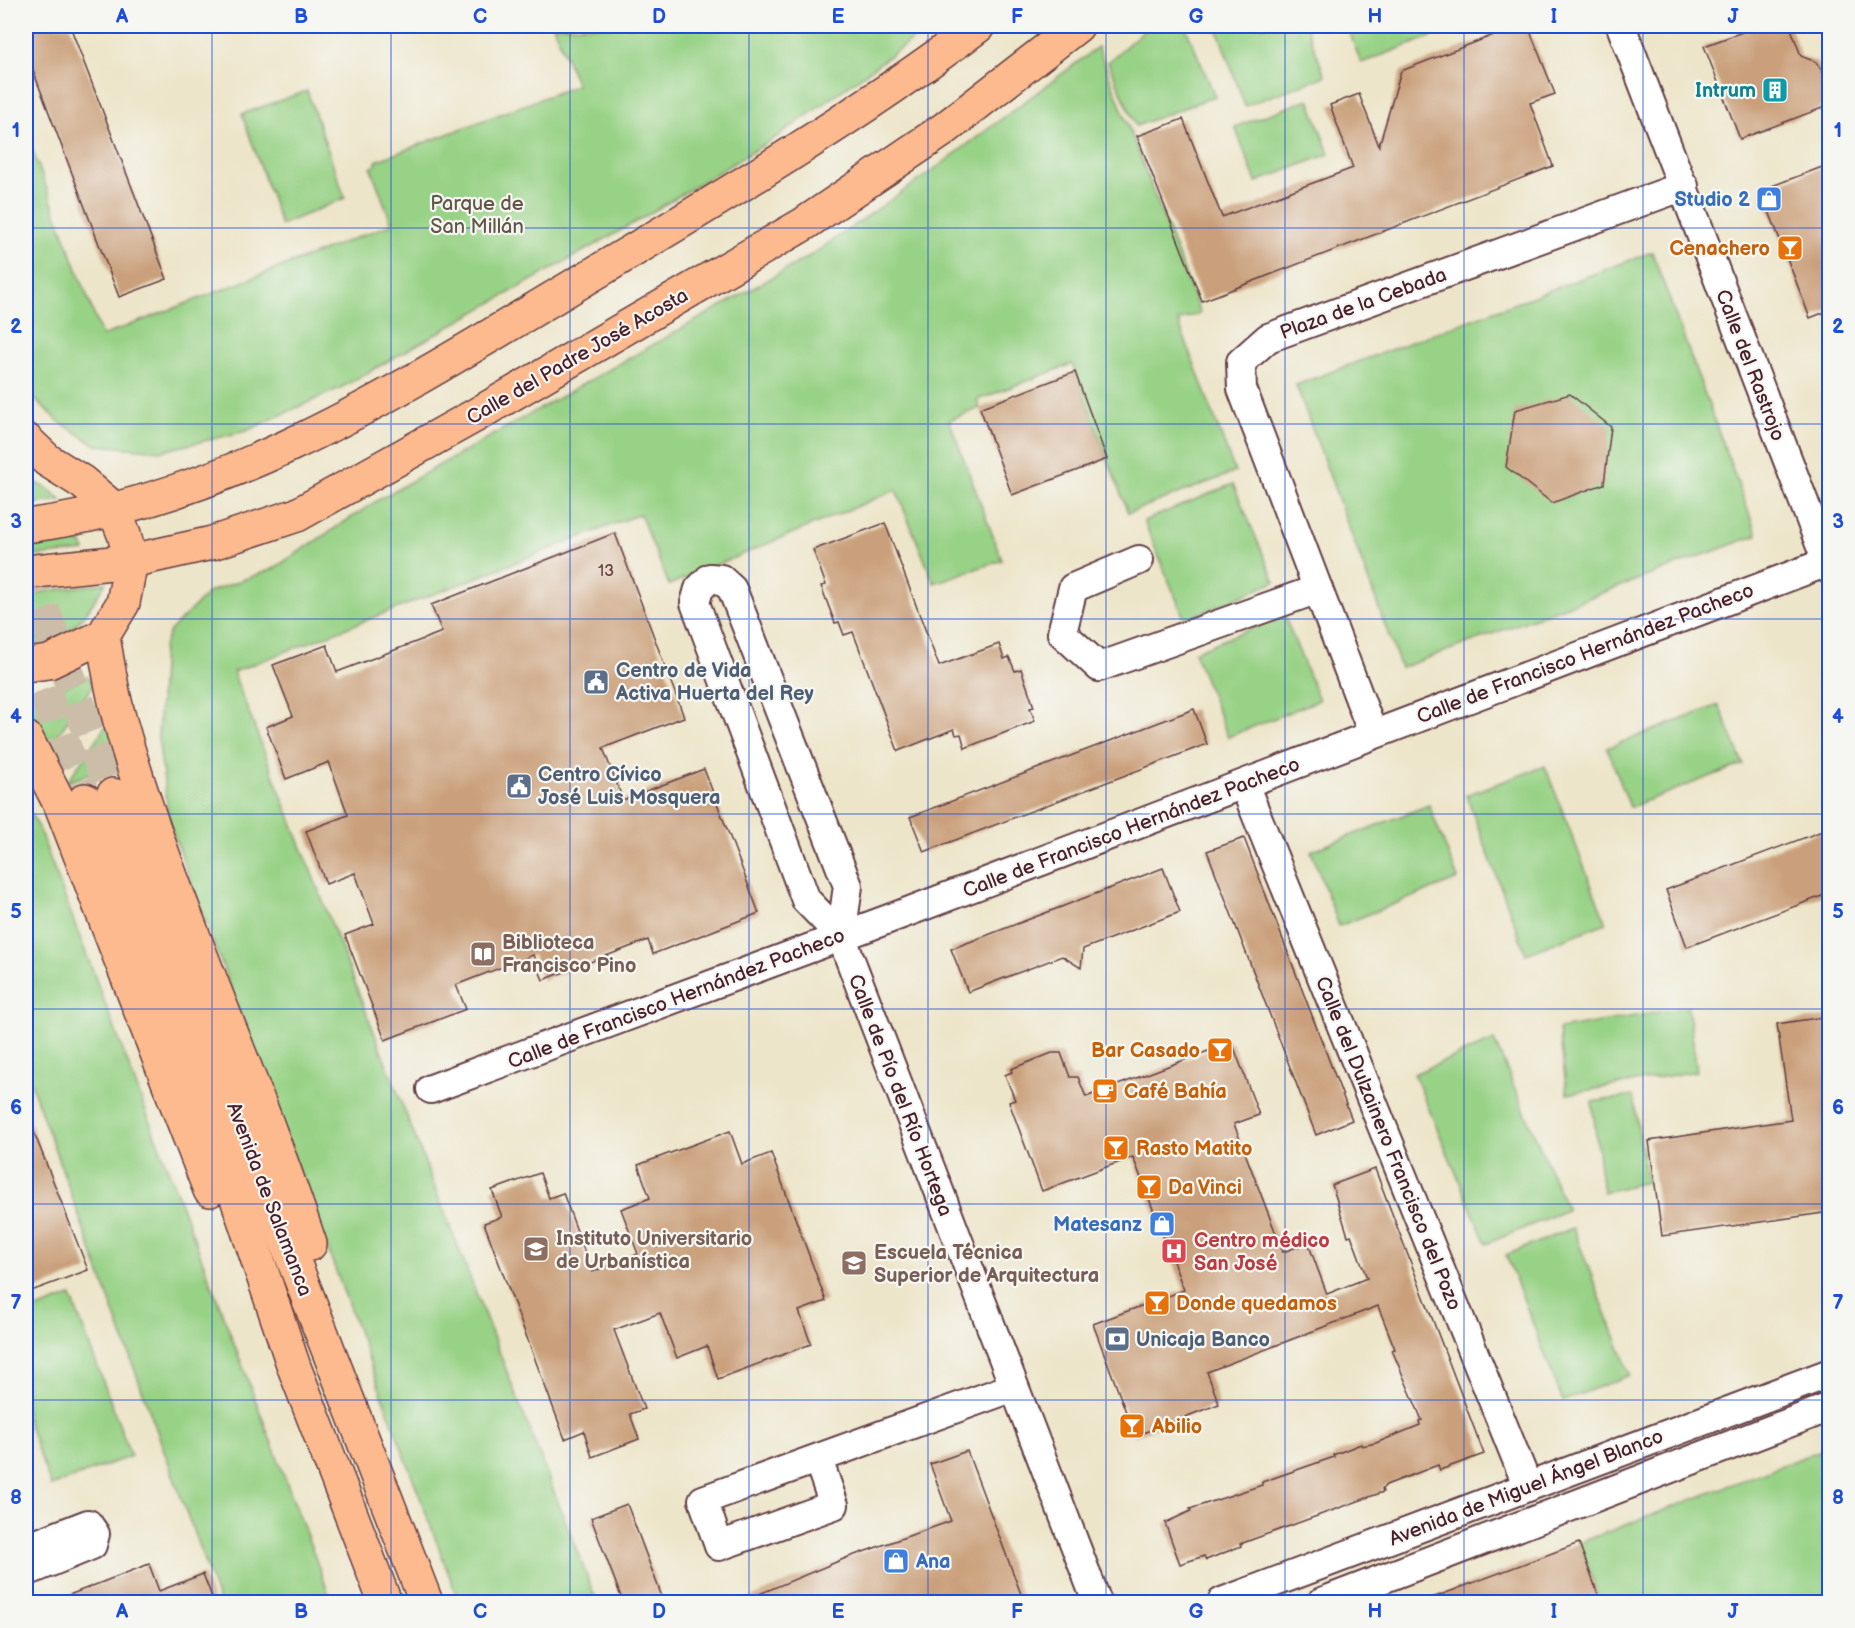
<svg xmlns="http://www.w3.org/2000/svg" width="1855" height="1628" viewBox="0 0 1855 1628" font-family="'Balsamiq Sans',sans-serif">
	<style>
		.green { fill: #98d286; stroke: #717858; stroke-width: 1.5 }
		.building { fill: #caa07c }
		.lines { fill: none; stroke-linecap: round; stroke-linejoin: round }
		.highway-tunnel { stroke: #ccbda9; stroke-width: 33; stroke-dasharray: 33 16; stroke-linecap: butt }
		.minor-casing { stroke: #623d43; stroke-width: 32 }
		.highway-casing { stroke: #623d43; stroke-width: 36 }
		.minor { stroke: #fff; stroke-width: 28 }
		.highway { stroke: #fcba8e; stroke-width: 33 }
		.grid { fill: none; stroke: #1d4ed8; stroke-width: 1.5; stroke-opacity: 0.55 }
		.labels { text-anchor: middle; stroke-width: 4.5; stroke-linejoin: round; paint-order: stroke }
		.number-label { font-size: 16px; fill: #6a3f3f }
		.culture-label { font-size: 20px; font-weight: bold; fill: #0d838f; stroke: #f6f6f2; text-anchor: end }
		.shop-label { font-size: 20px; font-weight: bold; fill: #366cbe; stroke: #f6f6f2; text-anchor: end }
		.park-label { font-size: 20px; fill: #615546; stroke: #f6f6f2 }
		.food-label { font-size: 20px; font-weight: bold; fill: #c56008; stroke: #f6f6f2; text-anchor: start }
		.street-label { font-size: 20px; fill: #4a1f2b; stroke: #f6f6f2 }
		.service-label { font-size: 20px; font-weight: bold; fill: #4e5e75; stroke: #f6f6f2; text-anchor: start }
		.education-label { font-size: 20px; font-weight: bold; fill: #785e54; stroke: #f6f6f2; text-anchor: start }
		.health-label { font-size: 20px; font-weight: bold; fill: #be3a42; stroke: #f6f6f2; text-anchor: start }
		.neatline { fill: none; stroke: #1d4ed8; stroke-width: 2 }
		.grid-label { font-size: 20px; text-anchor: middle; font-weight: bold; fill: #1d4ed8 }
	</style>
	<rect width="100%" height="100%" fill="#f6f6f2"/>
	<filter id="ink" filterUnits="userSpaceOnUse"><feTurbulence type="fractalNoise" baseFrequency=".0167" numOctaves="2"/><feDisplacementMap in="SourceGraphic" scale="12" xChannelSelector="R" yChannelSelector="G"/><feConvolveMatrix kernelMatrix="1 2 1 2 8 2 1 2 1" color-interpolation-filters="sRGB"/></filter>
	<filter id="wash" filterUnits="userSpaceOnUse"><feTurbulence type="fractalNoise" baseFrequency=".008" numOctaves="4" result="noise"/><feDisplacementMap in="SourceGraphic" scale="24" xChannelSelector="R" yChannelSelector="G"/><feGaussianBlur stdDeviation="1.35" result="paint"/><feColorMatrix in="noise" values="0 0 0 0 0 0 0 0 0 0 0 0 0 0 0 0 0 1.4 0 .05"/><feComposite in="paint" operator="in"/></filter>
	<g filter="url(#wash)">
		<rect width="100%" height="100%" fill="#ede5c9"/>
		<g class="green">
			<polygon points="553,26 931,26 780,135 639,220 342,387 246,431 162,451 96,445 58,421 26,391 26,133 102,336 392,224 371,168 377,164 376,161 577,85"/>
			<polygon points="1149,26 1185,26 1215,96 1136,126 1108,62"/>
			<polygon points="1216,26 1306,26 1325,76 1245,106"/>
			<polygon points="1347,26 1438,26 1441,33 1361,63"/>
			<polygon points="1098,47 1200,313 1178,321 1235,472 1128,513 1072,364 977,400 980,408 949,420 1002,560 934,583 896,490 669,585 640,514 233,672 597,1602 459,1602 170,825 158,738 163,648 170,631 209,592 273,569 378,500 810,256 932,171"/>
			<polygon points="307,91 345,198 281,225 242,114"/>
			<polygon points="1309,99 1329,154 1256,182 1235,127"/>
			<polygon points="1652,252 1757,535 1401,668 1296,385"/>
			<polygon points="26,478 47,488 61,500 26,505"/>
			<polygon points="1233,484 1275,582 1185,620 1144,521"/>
			<polygon points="59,539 82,544 85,551 26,557 26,544"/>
			<path d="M105,583C82,622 73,637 26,647V594Z"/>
			<polygon points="1284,615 1319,700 1228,737 1194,652"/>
			<polygon points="88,676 93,686 47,750 26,720 26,697 57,690"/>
			<polygon points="1719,705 1743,764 1630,807 1607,748"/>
			<polygon points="107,724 122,763 67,782"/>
			<polygon points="1545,766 1606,923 1526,954 1466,795"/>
			<polygon points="1429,805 1458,879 1339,926 1311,851"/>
			<polygon points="26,806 37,824 332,1602 219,1602 26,1070"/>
			<polygon points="1688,1007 1697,1071 1567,1094 1559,1029"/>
			<polygon points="1494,1040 1567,1210 1486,1244 1414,1074"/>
			<polygon points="1633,1096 1647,1182 1603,1192 1592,1102"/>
			<polygon points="1573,1228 1630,1375 1563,1401 1506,1255"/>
			<polygon points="71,1296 131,1456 51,1486 26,1417 26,1313"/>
			<polygon points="1829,1447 1829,1602 1601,1602 1579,1543"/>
		</g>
		<g id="blocks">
			<g class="building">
				<polygon points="26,26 70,26 167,279 119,297 26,52"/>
				<polygon points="1517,26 1528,26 1555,94 1530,103 1553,166 1202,301 1137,136 1183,119 1222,217 1353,168 1330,105 1359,94 1379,146 1401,71"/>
				<polygon points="1759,26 1790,26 1801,56 1816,62 1825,75 1830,77 1830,105 1740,139 1704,46"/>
				<polygon points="1822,167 1823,170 1830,168 1830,310 1810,318 1762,193 1773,189 1772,186"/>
				<polygon points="1075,372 1107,459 1012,495 980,408"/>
				<polygon points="1570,394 1611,427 1604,484 1552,503 1506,467 1515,410"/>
				<polygon points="885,523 939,666 999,644 1004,659 1009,657 1015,671 1021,669 1034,707 1030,708 1035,721 965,748 961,734 956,735 954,729 898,751 853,632 844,635 839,622 835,623 821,586 826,585 813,550"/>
				<polygon points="615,533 684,717 603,748 623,800 704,769 759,913 653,954 648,940 543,980 533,955 456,985 466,1009 385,1040 345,935 374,924 355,873 326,884 306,831 348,815 329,762 286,779 266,727 293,716 273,665 327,645 337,672 442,632 431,605"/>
				<polygon points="1194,709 1207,744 924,852 910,817"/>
				<polygon points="1830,828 1830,893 1687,947 1666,890"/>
				<polygon points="1244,838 1352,1120 1316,1135 1207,851"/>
				<polygon points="1163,868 1180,912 1083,949 1081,968 1062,956 968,992 951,949"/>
				<polygon points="1830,1016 1830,1212 1662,1236 1649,1141 1791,1120 1777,1024"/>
				<polygon points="1232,1042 1259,1115 1234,1124 1283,1252 1308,1243 1327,1294 1367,1278 1351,1235 1348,1236 1332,1185 1375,1169 1484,1454 1440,1470 1438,1465 1386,1485 1382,1489 1383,1492 1240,1544 1241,1546 1206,1560 1204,1556 1180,1564 1165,1523 1191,1511 1190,1509 1262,1485 1262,1482 1334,1457 1333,1455 1361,1444 1362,1446 1376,1443 1420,1425 1419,1421 1422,1420 1392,1350 1395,1349 1378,1306 1207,1372 1219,1404 1135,1436 1093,1324 1184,1290 1133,1157 1042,1191 1009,1102 1015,1100 1005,1075 1012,1072 1011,1069 1052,1053 1061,1053 1070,1077 1078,1077 1086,1097"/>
				<polygon points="26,1112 88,1270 26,1293"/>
				<polygon points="730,1131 742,1164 771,1153 826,1301 799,1311 811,1344 718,1379 707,1346 677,1358 660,1313 614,1330 644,1409 630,1414 639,1439 592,1457 584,1431 565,1439 536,1362 484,1223 502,1217 492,1190 540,1173 549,1198 563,1193 592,1272 638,1254 621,1209 650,1198 638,1165"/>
				<polygon points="967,1451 1024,1602 740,1602 846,1558 951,1521 930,1464"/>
				<polygon points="627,1504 664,1602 623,1602 591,1518"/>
				<polygon points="1579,1543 1601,1602 1427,1602 1427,1600"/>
				<polygon points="149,1564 159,1591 203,1574 214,1602 51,1602"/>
			</g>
		</g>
	</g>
	<g filter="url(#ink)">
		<use href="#blocks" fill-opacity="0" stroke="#623d43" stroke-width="1.5"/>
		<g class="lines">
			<g class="highway-tunnel">
				<polyline points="26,564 113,795"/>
				<polyline points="26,644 85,800"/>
			</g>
			<defs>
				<g id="minor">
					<polyline points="1621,26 1830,570"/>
					<polyline points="1139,560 1073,588 1062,633 1099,667 1318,589"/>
					<polyline points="1373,734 1242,389 1241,362 1268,338 1684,186"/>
					<polyline points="1250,799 1528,1487"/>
					<polyline points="841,936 848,886 732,589 721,579 710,578 699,589 695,603 806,900 841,936 1097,1602"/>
					<polyline points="431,1089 902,914 1830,561"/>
					<polyline points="818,1459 834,1505 719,1546 703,1500 1014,1387"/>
					<polyline points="26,1548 88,1524 95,1534 92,1545 26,1572"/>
					<polyline points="1222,1602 1830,1373"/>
					<polyline points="1322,1602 1830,1407"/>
				</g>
				<g id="highway">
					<polyline points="26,440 47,460 82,482 114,509 124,534 131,561 123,603 103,636 49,662 26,665"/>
					<path d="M26,526C232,500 405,386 580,282C716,201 851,121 978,26"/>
					<polyline points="26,572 131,561 212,543 297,515 476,415 804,224 943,130 1077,26"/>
					<path d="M103,636C108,665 112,694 120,721C170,900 252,1068 310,1244"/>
					<polyline points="26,738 62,808 210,1190"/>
					<polyline points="113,795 426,1602"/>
					<polyline points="85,800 229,1175 294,1367 385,1602"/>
				</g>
			</defs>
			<use href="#minor" class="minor-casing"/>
			<use href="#highway" class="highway-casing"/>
			<use href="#minor" class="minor"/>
			<use href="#highway" class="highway"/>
		</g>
	</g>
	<path class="grid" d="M212,26V1602M391,26V1602M570,26V1602M749,26V1602M928,26V1602M1106,26V1602M1285,26V1602M1464,26V1602M1643,26V1602M26,228H1830M26,424H1830M26,619H1830M26,814H1830M26,1009H1830M26,1204H1830M26,1400H1830"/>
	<defs>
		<symbol id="building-square" viewBox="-11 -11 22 22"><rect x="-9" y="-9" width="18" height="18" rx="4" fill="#0f9aa8" stroke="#f6f6f2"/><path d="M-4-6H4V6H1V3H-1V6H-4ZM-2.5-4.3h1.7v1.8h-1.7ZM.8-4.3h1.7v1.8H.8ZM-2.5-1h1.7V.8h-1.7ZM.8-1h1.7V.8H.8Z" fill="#fff"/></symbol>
		<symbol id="shop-square" viewBox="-11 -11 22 22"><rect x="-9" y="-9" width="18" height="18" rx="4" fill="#3f7fe0" stroke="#f6f6f2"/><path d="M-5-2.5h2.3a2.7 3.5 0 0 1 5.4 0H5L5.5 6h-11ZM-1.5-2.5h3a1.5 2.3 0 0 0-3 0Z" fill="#fff"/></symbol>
		<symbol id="bar-square" viewBox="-11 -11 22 22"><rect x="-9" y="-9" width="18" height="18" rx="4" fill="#e8710a" stroke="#f6f6f2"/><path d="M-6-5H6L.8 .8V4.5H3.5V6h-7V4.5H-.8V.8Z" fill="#fff"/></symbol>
		<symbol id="civic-square" viewBox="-11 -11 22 22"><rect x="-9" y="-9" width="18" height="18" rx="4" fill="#5c6f8a" stroke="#f6f6f2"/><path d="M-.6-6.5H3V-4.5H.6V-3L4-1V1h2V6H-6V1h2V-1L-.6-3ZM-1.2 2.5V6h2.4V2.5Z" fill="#fff"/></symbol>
		<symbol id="library-square" viewBox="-11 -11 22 22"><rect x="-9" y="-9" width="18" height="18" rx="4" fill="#8d6e63" stroke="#f6f6f2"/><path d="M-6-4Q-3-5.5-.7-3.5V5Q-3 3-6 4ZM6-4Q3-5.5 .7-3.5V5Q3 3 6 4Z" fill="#fff"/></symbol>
		<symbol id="cafe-square" viewBox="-11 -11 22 22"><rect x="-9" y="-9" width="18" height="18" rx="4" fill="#e8710a" stroke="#f6f6f2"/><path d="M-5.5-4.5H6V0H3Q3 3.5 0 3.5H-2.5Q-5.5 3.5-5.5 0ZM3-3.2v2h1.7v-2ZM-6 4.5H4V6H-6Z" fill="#fff"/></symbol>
		<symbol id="university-square" viewBox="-11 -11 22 22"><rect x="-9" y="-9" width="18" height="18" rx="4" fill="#8d6e63" stroke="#f6f6f2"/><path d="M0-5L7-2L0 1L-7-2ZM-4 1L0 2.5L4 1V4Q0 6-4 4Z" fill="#fff"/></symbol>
		<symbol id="hospital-square" viewBox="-11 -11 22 22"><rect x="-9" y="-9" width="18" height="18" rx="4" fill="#e0444e" stroke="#f6f6f2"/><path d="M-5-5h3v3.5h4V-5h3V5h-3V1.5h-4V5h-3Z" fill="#fff"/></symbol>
		<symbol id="bank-square" viewBox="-11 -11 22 22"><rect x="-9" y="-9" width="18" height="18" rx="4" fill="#5c6f8a" stroke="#f6f6f2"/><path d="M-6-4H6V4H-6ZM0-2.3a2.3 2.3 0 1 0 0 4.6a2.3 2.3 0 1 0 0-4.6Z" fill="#fff"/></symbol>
	</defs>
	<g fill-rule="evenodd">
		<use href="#building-square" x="1760" y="75" width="30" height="30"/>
		<use href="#shop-square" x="1754" y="184" width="30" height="30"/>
		<use href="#bar-square" x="1775" y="233" width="30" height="30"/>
		<use href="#civic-square" x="581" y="667" width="30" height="30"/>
		<use href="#civic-square" x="504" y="771" width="30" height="30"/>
		<use href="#library-square" x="468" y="939" width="30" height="30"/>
		<use href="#bar-square" x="1205" y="1035" width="30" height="30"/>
		<use href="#cafe-square" x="1090" y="1076" width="30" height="30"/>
		<use href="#bar-square" x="1101" y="1133" width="30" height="30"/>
		<use href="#bar-square" x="1134" y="1172" width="30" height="30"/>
		<use href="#shop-square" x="1147" y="1209" width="30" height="30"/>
		<use href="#university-square" x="521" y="1234" width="30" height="30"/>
		<use href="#hospital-square" x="1159" y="1236" width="30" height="30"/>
		<use href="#university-square" x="839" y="1248" width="30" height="30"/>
		<use href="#bar-square" x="1142" y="1288" width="30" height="30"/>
		<use href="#bank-square" x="1102" y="1324" width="30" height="30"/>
		<use href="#bar-square" x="1117" y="1411" width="30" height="30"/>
		<use href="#shop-square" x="881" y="1546" width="30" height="30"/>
	</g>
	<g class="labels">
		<g class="number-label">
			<text x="606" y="576">13</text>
		</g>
		<g class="culture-label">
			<text x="1756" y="97">Intrum</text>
		</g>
		<g class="shop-label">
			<text x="1750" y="206">Studio 2</text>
			<text x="1142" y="1231">Matesanz</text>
			<text x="916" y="1568" text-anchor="start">Ana</text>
		</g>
		<g class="park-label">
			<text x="477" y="210">Parque de<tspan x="477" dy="23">San Millán</tspan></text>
		</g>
		<g class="food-label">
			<text x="1770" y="255" text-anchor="end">Cenachero</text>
			<text x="1200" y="1057" text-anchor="end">Bar Casado</text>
			<text x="1124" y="1098">Café Bahía</text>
			<text x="1136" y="1155">Rasto Matito</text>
			<text x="1168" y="1194">Da Vinci</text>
			<text x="1176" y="1310">Donde quedamos</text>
			<text x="1152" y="1433">Abilio</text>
		</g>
		<g class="street-label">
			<text transform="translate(1363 303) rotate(-20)" y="7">Plaza de la Cebada</text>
			<text transform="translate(577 356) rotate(-30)" y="7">Calle del Padre José Acosta</text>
			<text transform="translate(1751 365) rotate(69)" y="7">Calle del Rastrojo</text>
			<text transform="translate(1585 653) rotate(-21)" y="7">Calle de Francisco Hernández Pacheco</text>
			<text transform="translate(1131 827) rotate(-21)" y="7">Calle de Francisco Hernández Pacheco</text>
			<text transform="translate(676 998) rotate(-21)" y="7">Calle de Francisco Hernández Pacheco</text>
			<text transform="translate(901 1095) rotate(69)" y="7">Calle de Pío del Río Hortega</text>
			<text transform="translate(1389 1143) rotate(68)" y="7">Calle del Dulzainero Francisco del Pozo</text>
			<text transform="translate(270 1199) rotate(69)" y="7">Avenida de Salamanca</text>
			<text transform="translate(1526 1487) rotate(-21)" y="7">Avenida de Miguel Ángel Blanco</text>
		</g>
		<g class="service-label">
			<text x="616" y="677">Centro de Vida<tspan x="616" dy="23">Activa Huerta del Rey</tspan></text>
			<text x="538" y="781">Centro Cívico<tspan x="538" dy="23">José Luis Mosquera</tspan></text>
			<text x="1136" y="1346">Unicaja Banco</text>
		</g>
		<g class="education-label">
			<text x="502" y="949">Biblioteca<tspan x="502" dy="23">Francisco Pino</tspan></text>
			<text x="556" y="1245">Instituto Universitario<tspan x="556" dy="23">de Urbanística</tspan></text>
			<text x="874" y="1259">Escuela Técnica<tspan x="874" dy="23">Superior de Arquitectura</tspan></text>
		</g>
		<g class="health-label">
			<text x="1194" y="1247">Centro médico<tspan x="1194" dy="23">San José</tspan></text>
		</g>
	</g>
	<rect width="1855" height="1628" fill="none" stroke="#f6f6f2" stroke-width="66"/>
	<rect x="33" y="33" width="1789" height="1562" class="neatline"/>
	<g class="grid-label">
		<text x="122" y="23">A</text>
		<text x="301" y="23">B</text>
		<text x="480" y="23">C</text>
		<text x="659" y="23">D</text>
		<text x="838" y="23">E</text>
		<text x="1017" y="23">F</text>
		<text x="1196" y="23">G</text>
		<text x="1375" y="23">H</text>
		<text x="1554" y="23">I</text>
		<text x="1733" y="23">J</text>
		<text x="16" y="137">1</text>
		<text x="1838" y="137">1</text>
		<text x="16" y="333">2</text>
		<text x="1838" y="333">2</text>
		<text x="16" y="528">3</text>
		<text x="1838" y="528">3</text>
		<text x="16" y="723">4</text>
		<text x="1838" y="723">4</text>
		<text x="16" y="918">5</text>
		<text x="1838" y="918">5</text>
		<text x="16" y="1114">6</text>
		<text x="1838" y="1114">6</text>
		<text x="16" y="1309">7</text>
		<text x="1838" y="1309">7</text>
		<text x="16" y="1504">8</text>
		<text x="1838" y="1504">8</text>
		<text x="122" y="1618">A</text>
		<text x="301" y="1618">B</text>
		<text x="480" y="1618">C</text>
		<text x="659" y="1618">D</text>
		<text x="838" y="1618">E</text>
		<text x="1017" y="1618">F</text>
		<text x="1196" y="1618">G</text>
		<text x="1375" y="1618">H</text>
		<text x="1554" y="1618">I</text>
		<text x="1733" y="1618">J</text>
	</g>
</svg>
